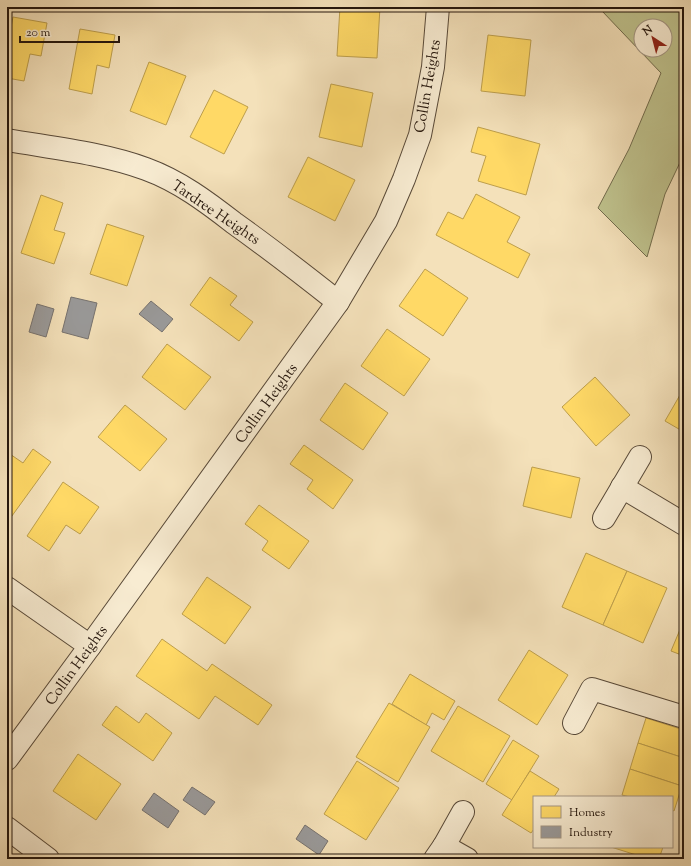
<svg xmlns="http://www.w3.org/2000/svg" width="691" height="866" viewBox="0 0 691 866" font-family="'Sorts Mill Goudy',serif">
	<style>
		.green { fill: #bfc28d; stroke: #726c4d; fill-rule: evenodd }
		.homes { fill: #ffd966; stroke: #bd9e4b }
		.industry { fill: #999; stroke: #76726f }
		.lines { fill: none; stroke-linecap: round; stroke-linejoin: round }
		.minor-casing { stroke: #584938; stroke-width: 24 }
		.minor { stroke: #f8ecd2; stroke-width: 22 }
		.labels { text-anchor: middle; stroke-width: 4; stroke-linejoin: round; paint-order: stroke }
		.street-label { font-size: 15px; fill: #24160d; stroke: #f8ecd2 }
	</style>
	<rect width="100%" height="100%" fill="#f4e1ba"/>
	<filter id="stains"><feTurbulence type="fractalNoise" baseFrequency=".005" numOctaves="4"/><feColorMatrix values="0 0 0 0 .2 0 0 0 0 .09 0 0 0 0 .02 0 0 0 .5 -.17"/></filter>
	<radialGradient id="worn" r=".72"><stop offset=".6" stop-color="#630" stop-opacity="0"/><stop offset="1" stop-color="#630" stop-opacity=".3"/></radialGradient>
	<path class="green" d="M600,7H684V154L665,194L647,257L598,208L629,149L661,73L602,11ZM641,26H665V50H641Z"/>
	<g class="homes">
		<polygon points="340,7 380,7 377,58 337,56"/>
		<polygon points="13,17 47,23 41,56 30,54 24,81 7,78 7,48"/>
		<polygon points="80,29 115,35 109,68 97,65 92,94 69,89"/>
		<polygon points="488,35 531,40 525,96 481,91"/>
		<polygon points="149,62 186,76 166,125 130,111"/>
		<polygon points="331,84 373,93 362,147 319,137"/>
		<polygon points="214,90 248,107 224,154 190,137"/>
		<polygon points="478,127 540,144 526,195 478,181 486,156 471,152"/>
		<polygon points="308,157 355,180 335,221 288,197"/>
		<polygon points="476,194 520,217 507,242 530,254 518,278 436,235 448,212 463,219"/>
		<polygon points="41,195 63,203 54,230 65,233 54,264 21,253"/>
		<polygon points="107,224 144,236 127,286 90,274"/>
		<polygon points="425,269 468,298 443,336 399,306"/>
		<polygon points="210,277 237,296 230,305 253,322 239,341 190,305"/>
		<polygon points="387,329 430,359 404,396 361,366"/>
		<polygon points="167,344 211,377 185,410 142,377"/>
		<polygon points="595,377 630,415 596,446 562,407"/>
		<polygon points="345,383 388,413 363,450 320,420"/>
		<polygon points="684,388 684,432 665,421"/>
		<polygon points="125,405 167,439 140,471 98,437"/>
		<polygon points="304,445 353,480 333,509 307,489 313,480 290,464"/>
		<polygon points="33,449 51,462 9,520 7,518 7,452 23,463"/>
		<polygon points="532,467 580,478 571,518 523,506"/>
		<polygon points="63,482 99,507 80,534 66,525 49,551 27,536"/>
		<polygon points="259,505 309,541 289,569 262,550 268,541 245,524"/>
		<polygon points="586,553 627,571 603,625 562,607"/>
		<polygon points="627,571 667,588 643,643 603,625"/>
		<polygon points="207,577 251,607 225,644 182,614"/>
		<polygon points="684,620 684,656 671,651"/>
		<polygon points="162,639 207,671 212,664 272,705 258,725 215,696 199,719 136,676"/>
		<polygon points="529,650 568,675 537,725 498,700"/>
		<polygon points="410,674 455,701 444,720 432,713 426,725 392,704"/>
		<polygon points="389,703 430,727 398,782 356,757"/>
		<polygon points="116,706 139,723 146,713 172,733 153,761 102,725"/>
		<polygon points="458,706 510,736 483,782 431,751"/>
		<polygon points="646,718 684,730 684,758 638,743"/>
		<polygon points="513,740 539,756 512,800 486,784"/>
		<polygon points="638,743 684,758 684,780 682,786 630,769"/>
		<polygon points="78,754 121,784 96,820 53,791"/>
		<polygon points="357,761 399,788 366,840 324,814"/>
		<polygon points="630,769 682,786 674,811 672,810 672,797 630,797 622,795"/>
		<polygon points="530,771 559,789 554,797 534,797 534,829 531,833 502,815"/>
		<polygon points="611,847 663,847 659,859 649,859"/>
	</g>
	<g class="industry">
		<polygon points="71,297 97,303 88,339 62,332"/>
		<polygon points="151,301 173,319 162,332 139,314"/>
		<polygon points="37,304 54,309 46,337 29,332"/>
		<polygon points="192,787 215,802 205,815 183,800"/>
		<polygon points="154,793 179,811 168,828 142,810"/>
		<polygon points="305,825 328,841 319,855 296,839"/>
	</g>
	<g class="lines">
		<defs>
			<g id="minor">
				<path d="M7,140C53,148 102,153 146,169C179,181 207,202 234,223C269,248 304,275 338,302"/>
				<polyline points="622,487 684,524"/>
				<polyline points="604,518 640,457"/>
				<polyline points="7,588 90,646"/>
				<polyline points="574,723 592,689 684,717"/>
				<polyline points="7,759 90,646 338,302 386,221 404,179 420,135 433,67 438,7"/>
				<polyline points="7,828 48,859"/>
				<polyline points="444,846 467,859"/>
				<polyline points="435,859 444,846 463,812"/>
			</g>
		</defs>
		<use href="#minor" class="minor-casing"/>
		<use href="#minor" class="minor"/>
	</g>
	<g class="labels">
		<g class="street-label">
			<text transform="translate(427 86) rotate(-80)" y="5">Collin Heights</text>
			<text transform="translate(216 212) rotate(34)" y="5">Tardree Heights</text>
			<text transform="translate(266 403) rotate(-54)" y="5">Collin Heights</text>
			<text transform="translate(76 665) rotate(-54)" y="5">Collin Heights</text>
		</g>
	</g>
	<rect width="691" height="866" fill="none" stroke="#f4e1ba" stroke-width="24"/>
	<rect x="8" y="8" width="675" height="850" fill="none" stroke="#24160d" stroke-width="2"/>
	<rect x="12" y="12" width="667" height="842" fill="none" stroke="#24160d"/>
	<rect x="533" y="796" width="140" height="52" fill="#f8ecd2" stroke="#a39683"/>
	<rect x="541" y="806" width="20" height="12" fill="#ffd966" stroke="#a39683"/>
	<text x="569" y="816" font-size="12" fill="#24160d">Homes</text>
	<rect x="541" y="826" width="20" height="12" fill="#999999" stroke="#a39683"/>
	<text x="569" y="836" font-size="12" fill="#24160d">Industry</text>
	<g transform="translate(653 38) rotate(324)"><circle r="19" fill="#f8ecd2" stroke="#a39683"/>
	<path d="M0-3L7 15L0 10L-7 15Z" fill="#8f2418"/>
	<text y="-6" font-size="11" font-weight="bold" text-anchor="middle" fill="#24160d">N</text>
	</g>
	<path d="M20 36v6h99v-6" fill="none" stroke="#24160d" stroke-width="2"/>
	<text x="26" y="36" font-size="12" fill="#24160d" stroke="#f8ecd2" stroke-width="3" paint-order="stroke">20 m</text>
	<rect width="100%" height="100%" filter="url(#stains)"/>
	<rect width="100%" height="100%" fill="url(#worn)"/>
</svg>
